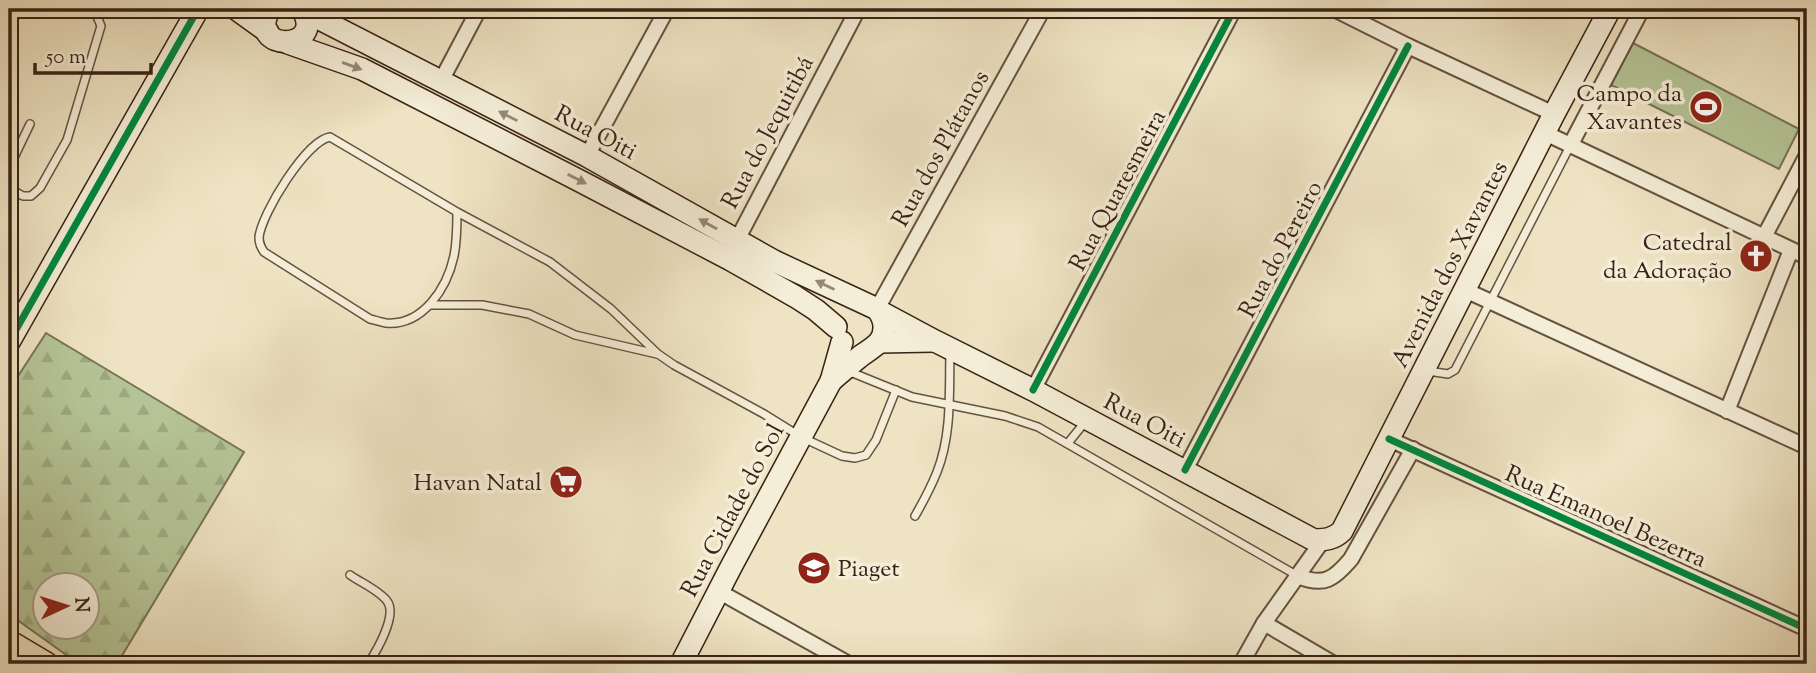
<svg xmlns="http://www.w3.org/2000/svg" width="1816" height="673" viewBox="0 0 1816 673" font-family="'Sorts Mill Goudy',serif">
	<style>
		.green { fill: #b5c496; stroke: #777356; stroke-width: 2 }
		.forest { fill: url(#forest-firs); stroke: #777356; stroke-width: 2; fill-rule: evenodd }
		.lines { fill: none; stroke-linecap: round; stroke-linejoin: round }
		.lane-casing { stroke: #665240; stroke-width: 10 }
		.street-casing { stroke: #665240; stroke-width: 18 }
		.secondary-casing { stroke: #392215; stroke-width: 24 }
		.primary-casing { stroke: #392215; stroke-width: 26 }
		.lane { stroke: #f4edd7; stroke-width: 7 }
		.street { stroke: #f4edd7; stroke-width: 14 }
		.secondary { stroke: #f4edd7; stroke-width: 21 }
		.primary { stroke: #eee3c2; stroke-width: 23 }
		.cycleway-casing { stroke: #f4edd7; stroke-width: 11 }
		.cycleway { stroke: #00873e; stroke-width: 7 }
		.oneway { fill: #968876 }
		.labels { text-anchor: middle; stroke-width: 7; stroke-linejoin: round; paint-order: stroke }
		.poi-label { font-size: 24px; fill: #392215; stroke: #f4edd7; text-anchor: end }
		.street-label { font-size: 24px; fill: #392215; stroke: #f4edd7 }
	</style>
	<defs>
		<pattern id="forest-firs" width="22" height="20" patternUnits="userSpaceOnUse" patternTransform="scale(1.75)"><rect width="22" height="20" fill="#b5c496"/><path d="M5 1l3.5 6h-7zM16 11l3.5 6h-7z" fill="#9ca880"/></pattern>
	</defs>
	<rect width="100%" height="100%" fill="#eee3c2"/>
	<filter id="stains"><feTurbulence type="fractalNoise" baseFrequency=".00286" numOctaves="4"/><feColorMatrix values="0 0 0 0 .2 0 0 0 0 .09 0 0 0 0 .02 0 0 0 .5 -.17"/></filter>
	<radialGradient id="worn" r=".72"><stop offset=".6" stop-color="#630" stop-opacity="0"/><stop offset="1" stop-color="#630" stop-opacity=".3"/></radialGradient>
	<polygon class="green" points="1633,43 1799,129 1779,169 1611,85"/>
	<path class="forest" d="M46,333L244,452L117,664H79L9,614V390ZM46,586H88V628H46Z"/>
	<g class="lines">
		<defs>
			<g id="lane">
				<polyline points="9,168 30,124"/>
				<polyline points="9,188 23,196 31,196 40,188 67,140 101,26 94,9"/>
				<path d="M457,212C457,226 457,241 454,256C447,288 423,326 386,323C380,322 375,320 370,319L264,252C261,247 259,244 259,237C262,213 306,141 330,137L457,212L550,262L611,309L658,354L674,365L764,414L801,437L842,456L855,458L866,455L876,440L896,390"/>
				<polyline points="431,305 482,305 529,314 575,335 657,354"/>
				<polyline points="848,371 912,397 1005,416 1038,427 1298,576"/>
				<polyline points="1428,371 1448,374 1455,370 1570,146"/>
				<polyline points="1068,443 1085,422"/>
				<path d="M915,516C923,502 931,487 937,472C952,434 949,392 950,352"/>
				<path d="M350,575C360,582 380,591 387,601C398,615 376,652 368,664"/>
			</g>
			<g id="street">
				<polyline points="1334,9 1408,46 1554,114"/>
				<polyline points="1794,9 1807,15"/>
				<polyline points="441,81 479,9"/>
				<polyline points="1545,133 1807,257"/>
				<polyline points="1570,146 1642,9"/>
				<polyline points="587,156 667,9"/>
				<polyline points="1764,237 1807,155"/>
				<polyline points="737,240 858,9"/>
				<polyline points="1465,290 1807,447"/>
				<polyline points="877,309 1043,9"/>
				<polyline points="1033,390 1234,9"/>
				<polyline points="1727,411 1791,250"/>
				<polyline points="1389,439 1807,629"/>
				<polyline points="1185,470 1408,46"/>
				<path d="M1298,576C1324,587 1334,579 1351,559L1413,449"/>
				<polyline points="718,591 849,664"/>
				<polyline points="1264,623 1334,664"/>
				<polyline points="1241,664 1264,623 1323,540"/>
			</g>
			<g id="secondary">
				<polyline points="236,9 268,32"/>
				<path d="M270,9C244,53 328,52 302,9"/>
				<path d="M304,11L587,156L774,261L877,309C884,318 887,330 880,341C876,346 868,351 862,355C851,364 841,372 831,381"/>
				<polyline points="288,43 362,69 578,180 731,260 796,297 816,310 836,327"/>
				<path d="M879,311L935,341L1033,390L1314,540C1325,540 1334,539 1342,531L1554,114L1610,9"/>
				<polyline points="9,342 198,9"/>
				<polyline points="879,342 933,341"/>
				<polyline points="681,664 731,567 831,381 842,342"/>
			</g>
			<polyline id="primary" points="9,642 46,664"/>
		</defs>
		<use href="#lane" class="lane-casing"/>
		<use href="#street" class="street-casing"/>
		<use href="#secondary" class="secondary-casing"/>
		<use href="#primary" class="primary-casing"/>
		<use href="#lane" class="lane"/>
		<use href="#street" class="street"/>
		<use href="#secondary" class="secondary"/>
		<use href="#primary" class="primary"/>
		<defs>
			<g id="cycleway">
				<polyline points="9,342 198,9"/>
				<polyline points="1033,390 1234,9"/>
				<polyline points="1389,439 1807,629"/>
				<polyline points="1185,470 1408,46"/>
			</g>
		</defs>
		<use href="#cycleway" class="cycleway-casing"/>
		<use href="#cycleway" class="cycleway"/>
	</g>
	<defs><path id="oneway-solid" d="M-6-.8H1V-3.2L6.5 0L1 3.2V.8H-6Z" transform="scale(1.75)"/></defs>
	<g class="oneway">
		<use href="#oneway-solid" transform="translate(352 66) rotate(20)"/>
		<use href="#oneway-solid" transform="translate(508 116) rotate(-153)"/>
		<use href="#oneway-solid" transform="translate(577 179) rotate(27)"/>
		<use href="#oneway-solid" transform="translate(708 224) rotate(-151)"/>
		<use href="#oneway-solid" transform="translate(825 285) rotate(-154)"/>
	</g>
	<defs>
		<symbol id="stadium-disc" viewBox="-11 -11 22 22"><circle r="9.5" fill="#8f2418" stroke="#f4edd7"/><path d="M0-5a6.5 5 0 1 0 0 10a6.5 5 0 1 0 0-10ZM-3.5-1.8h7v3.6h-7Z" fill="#fff"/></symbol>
		<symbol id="church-disc" viewBox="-11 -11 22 22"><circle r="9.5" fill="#8f2418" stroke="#f4edd7"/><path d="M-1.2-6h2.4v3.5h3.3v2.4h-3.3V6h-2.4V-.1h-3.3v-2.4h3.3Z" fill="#fff"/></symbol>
		<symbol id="supermarket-disc" viewBox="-11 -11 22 22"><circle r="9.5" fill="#8f2418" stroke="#f4edd7"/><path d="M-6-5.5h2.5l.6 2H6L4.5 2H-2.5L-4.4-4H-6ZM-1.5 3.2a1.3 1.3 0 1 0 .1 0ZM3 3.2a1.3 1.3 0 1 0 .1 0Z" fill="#fff"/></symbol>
		<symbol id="school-disc" viewBox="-11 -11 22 22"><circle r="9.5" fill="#8f2418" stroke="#f4edd7"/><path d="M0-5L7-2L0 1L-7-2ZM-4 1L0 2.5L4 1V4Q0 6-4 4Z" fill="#fff"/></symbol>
	</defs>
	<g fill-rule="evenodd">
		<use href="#stadium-disc" x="1687" y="88" width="38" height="38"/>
		<use href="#church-disc" x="1737" y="237" width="38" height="38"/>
		<use href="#supermarket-disc" x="547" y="463" width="38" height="38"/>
		<use href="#school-disc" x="795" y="549" width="38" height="38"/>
	</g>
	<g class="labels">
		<g class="poi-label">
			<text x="1682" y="101">Campo da<tspan x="1682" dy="28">Xavantes</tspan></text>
			<text x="1732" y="250">Catedral<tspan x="1732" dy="28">da Adoração</tspan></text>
			<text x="542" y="490">Havan Natal</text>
			<text x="838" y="576" text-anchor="start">Piaget</text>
		</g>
		<g class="street-label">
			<text transform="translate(596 132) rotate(28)" y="8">Rua Oiti</text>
			<text transform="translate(767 132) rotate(-62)" y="8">Rua do Jequitibá</text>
			<text transform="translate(940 148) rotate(-61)" y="8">Rua dos Plátanos</text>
			<text transform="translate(1117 190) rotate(-62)" y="8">Rua Quaresmeira</text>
			<text transform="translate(1280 249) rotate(-62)" y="8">Rua do Pereiro</text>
			<text transform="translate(1449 264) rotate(-63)" y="8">Avenida dos Xavantes</text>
			<text transform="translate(1145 420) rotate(28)" y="8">Rua Oiti</text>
			<text transform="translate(732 510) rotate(-62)" y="8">Rua Cidade do Sol</text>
			<text transform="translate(1606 516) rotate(24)" y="8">Rua Emanoel Bezerra</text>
		</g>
	</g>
	<rect width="1816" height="673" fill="none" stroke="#eee3c2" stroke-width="35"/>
	<rect x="10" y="10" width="1795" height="652" fill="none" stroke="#392215" stroke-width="3.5"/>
	<rect x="18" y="18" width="1781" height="638" fill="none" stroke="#392215" stroke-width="2"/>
	<g transform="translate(66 606) rotate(86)"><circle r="33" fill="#f4edd7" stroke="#a99c89" stroke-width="2"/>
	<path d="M0-5L12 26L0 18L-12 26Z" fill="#8f2418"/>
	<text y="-10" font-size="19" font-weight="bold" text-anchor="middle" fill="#392215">N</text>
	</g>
	<path d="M35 63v10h116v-10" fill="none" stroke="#392215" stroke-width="3.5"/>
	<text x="46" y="63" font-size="21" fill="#392215" stroke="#f4edd7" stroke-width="5" paint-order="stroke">50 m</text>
	<rect width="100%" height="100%" filter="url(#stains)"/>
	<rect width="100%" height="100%" fill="url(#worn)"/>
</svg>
